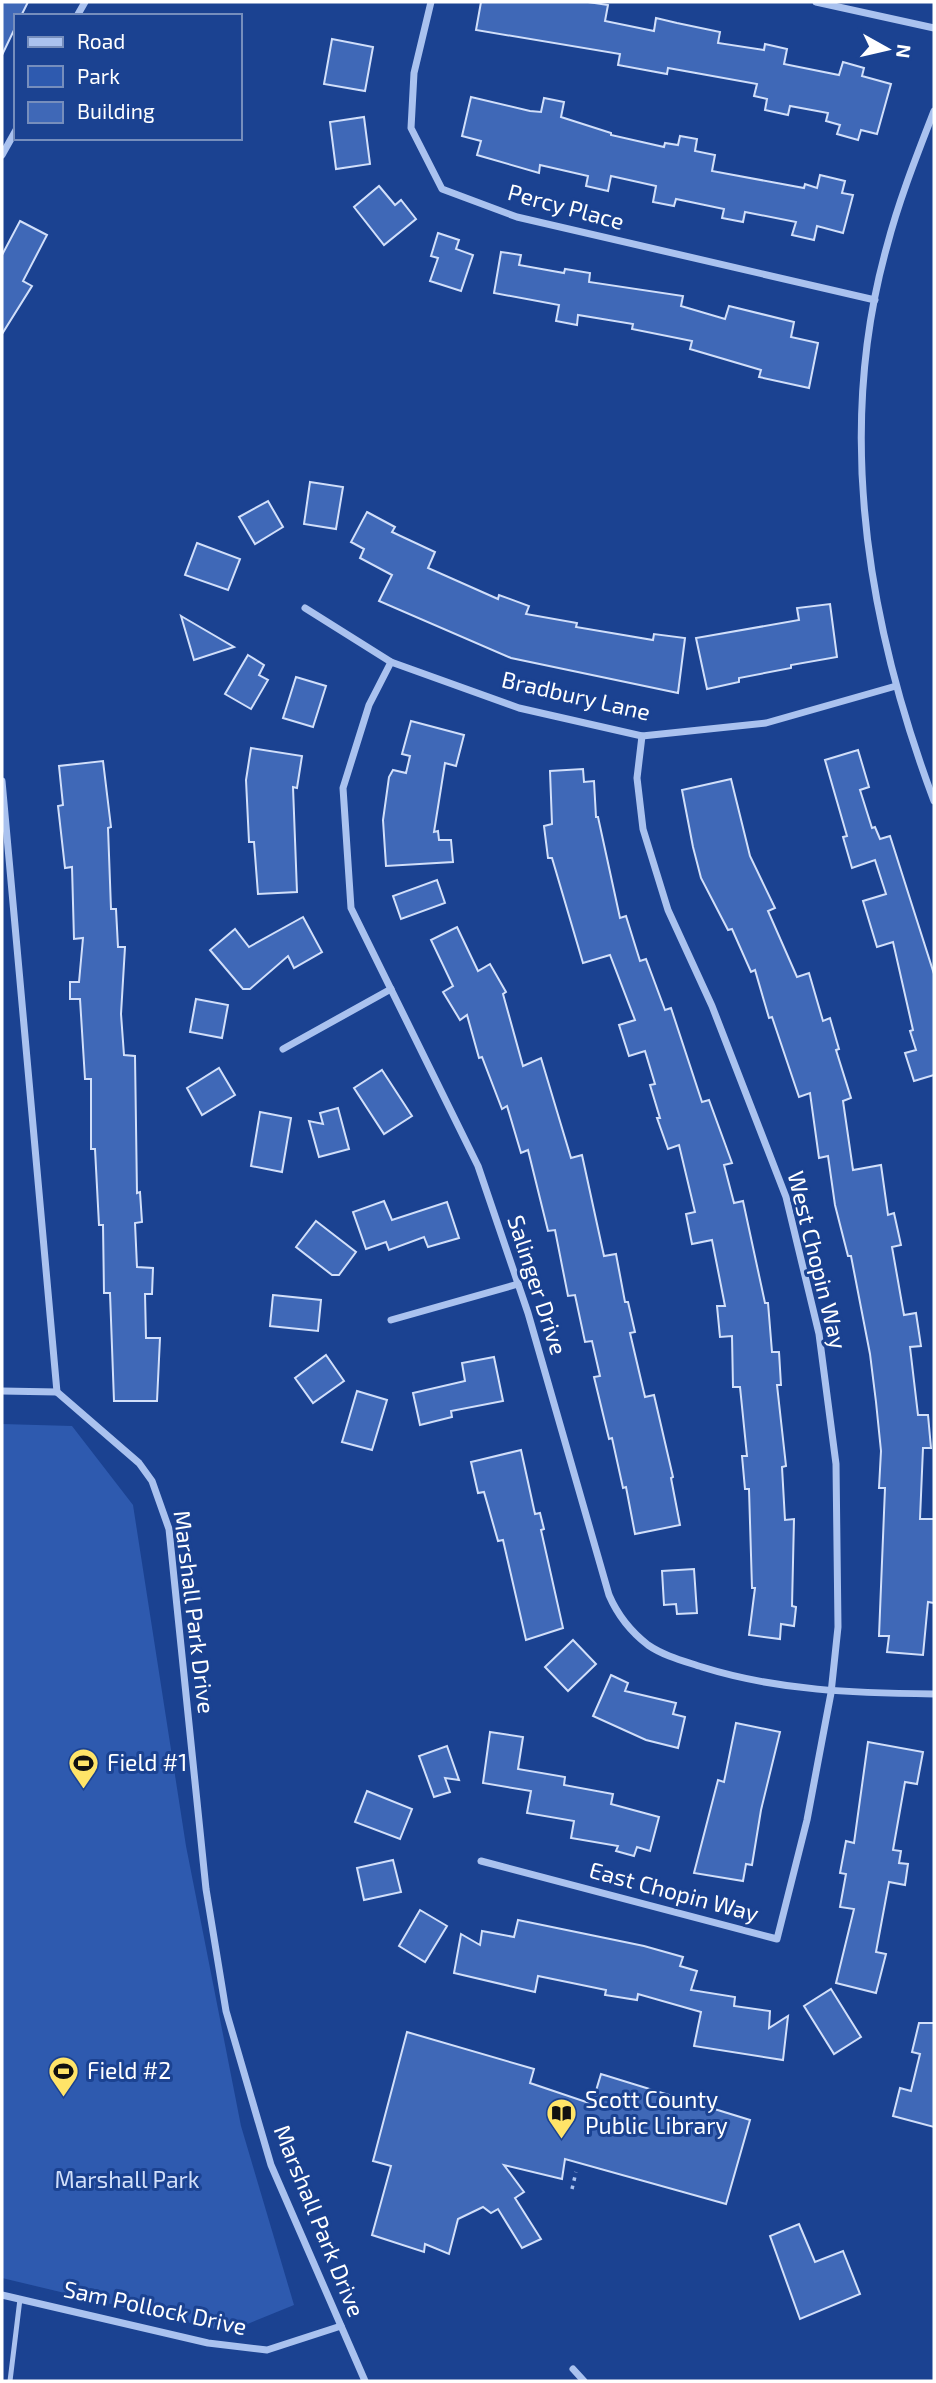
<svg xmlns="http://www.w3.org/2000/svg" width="936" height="2383" viewBox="0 0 936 2383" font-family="'Exo 2',sans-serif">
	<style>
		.green { fill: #2e5aaf }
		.building { fill: #3f68b7; stroke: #d1dffa; stroke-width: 2 }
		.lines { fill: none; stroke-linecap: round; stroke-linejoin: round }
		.path { stroke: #aac2ef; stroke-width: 3.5; stroke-dasharray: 3.5 5; stroke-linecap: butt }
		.lane { stroke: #aac2ef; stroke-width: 5 }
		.street { stroke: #aac2ef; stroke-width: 7 }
		.labels { text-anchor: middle; stroke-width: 6; stroke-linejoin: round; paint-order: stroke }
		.street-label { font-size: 23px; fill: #fff; stroke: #1b4291 }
		.poi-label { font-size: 23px; fill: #fff; stroke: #1b4291; text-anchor: start }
		.park-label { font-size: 23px; fill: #d1dffa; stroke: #1b4291 }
	</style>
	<rect width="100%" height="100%" fill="#1b4291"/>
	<polygon class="green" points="2,1424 72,1426 133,1505 186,1846 241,2126 294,2305 228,2332 2,2278"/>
	<g class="building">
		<polygon points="2,2 28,2 21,16 16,16 16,26 2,55"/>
		<polygon points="481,2 588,2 608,5 605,21 654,31 656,18 677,23 720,32 718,43 764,50 765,44 787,49 784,64 839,75 843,62 864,68 862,76 891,84 877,134 861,130 858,140 837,134 840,125 826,121 828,113 790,106 788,115 765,110 767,99 754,96 757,84 668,68 667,74 618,65 620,54 476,30"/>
		<polygon points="332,39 373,47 365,91 324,84"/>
		<polygon points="471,97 530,111 541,112 544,98 564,102 561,117 611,133 611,135 664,147 665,143 678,145 680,136 697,139 695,151 715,155 712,171 804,188 805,184 817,188 820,175 845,181 842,193 853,195 843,233 817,226 814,240 792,235 796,222 745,212 743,222 722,218 724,209 676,199 674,206 653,202 656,186 611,176 608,191 586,186 588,176 540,165 539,173 477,155 481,141 462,136"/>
		<polygon points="364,117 370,164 336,169 330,122"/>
		<polygon points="379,186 395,205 401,200 416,219 384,245 354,207"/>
		<polygon points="20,221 47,235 23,281 32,286 2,334 2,255"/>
		<polygon points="438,233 459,240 456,249 473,255 461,291 430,281 438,258 431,256"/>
		<polygon points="501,252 521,255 519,265 564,273 565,269 590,273 589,282 683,296 681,306 725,319 729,306 794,322 791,337 818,343 809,388 759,377 761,370 690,349 692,341 632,329 633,324 578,315 577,325 556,321 559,305 494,293"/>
		<polygon points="310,482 343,487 336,529 304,524"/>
		<polygon points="268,501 283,527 255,544 239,517"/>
		<polygon points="367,512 395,527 392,532 435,552 428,568 498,599 499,595 529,606 526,614 577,623 576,627 653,640 654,634 685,638 678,693 511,658 379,601 392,575 360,558 364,549 351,542"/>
		<polygon points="197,543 240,559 228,590 185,575"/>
		<polygon points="830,604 837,657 791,665 791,668 739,678 739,682 707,689 696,638 799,620 797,608"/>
		<polygon points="181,616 234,647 194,660"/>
		<polygon points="248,655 264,665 259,675 268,680 251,709 225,694"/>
		<polygon points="296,677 326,686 313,727 283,718"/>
		<polygon points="411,721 464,735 456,766 445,763 434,832 438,831 439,840 451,840 453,862 386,866 383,820 389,777 393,770 406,773 410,756 402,754"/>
		<polygon points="251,748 302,756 297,788 293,787 297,892 258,894 254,842 249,842 246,780"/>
		<polygon points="858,750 869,787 860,790 872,828 875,827 880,839 890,836 934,974 934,1075 914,1081 905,1053 916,1050 910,1031 913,1030 893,942 877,947 863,901 886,894 875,860 852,868 843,837 847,836 825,760"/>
		<polygon points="103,761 111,827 108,828 111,909 116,909 118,947 125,947 121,1014 124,1055 135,1056 137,1193 140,1192 142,1222 135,1223 137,1267 153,1268 152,1294 145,1294 146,1338 160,1338 157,1401 114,1401 110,1293 104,1293 103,1225 99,1225 95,1149 91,1149 91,1079 85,1079 80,999 70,999 70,982 79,982 83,938 74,939 72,867 65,868 58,806 63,805 59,766"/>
		<polygon points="583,769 584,782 594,781 596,817 598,817 620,918 626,916 640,961 646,959 665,1010 671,1008 702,1102 709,1100 732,1163 724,1165 734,1203 743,1201 765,1303 768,1303 772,1352 779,1352 781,1385 777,1385 786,1466 782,1467 785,1520 794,1519 792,1606 796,1607 794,1626 781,1624 780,1639 749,1635 755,1588 752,1588 749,1489 745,1489 742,1456 747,1456 740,1387 733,1387 732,1336 720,1337 717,1306 725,1306 712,1240 692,1244 686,1214 695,1212 679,1145 668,1149 657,1118 660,1118 650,1085 655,1084 645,1051 629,1056 619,1025 635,1020 610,955 583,963 552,858 548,858 544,826 552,824 550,771"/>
		<polygon points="731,779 750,856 775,908 768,911 797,977 809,973 823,1021 830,1018 839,1049 836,1050 851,1098 843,1101 853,1170 881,1165 888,1215 894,1213 901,1245 892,1247 904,1315 916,1313 921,1346 910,1347 918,1415 928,1415 931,1448 923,1448 920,1519 934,1519 934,1603 928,1602 923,1655 887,1652 889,1636 879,1636 885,1488 879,1488 881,1451 876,1402 870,1354 851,1256 848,1256 835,1205 828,1156 819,1158 810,1093 799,1097 772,1017 769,1018 755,970 751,972 732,929 728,930 701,878 693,847 682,790"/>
		<polygon points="437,880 445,903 401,919 393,896"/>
		<polygon points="303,917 322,952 294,968 288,956 250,989 243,989 210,950 235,929 249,947"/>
		<polygon points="457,927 478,971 490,964 506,992 503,994 523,1066 541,1058 571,1158 582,1155 604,1256 616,1254 625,1302 628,1302 635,1332 630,1333 645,1397 654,1395 673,1477 671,1478 680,1525 635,1534 626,1487 623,1488 612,1438 609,1439 594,1377 600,1376 592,1341 585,1342 575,1295 568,1296 555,1230 548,1231 528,1150 521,1153 507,1106 502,1109 482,1057 479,1058 467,1015 460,1020 443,992 453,986 431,940"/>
		<polygon points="196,999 228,1005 222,1038 190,1032"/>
		<polygon points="219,1068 235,1095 202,1115 187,1088"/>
		<polygon points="382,1070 412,1116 384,1134 354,1088"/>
		<polygon points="338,1108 349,1149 319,1157 309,1121 323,1124 320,1113"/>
		<polygon points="260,1112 291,1118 282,1172 251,1166"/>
		<polygon points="384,1201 392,1220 447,1202 459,1238 428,1247 424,1237 389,1250 386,1242 366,1249 353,1212"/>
		<polygon points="316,1221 356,1252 339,1275 332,1275 296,1247"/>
		<polygon points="273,1295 321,1300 318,1331 270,1326"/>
		<polygon points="326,1355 344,1381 313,1403 295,1378"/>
		<polygon points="494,1357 503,1401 451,1411 452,1417 420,1425 413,1393 465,1381 462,1363"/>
		<polygon points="357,1391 387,1400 372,1450 342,1442"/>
		<polygon points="521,1450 535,1514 540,1513 544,1529 541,1530 563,1628 526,1640 503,1540 498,1541 484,1492 478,1493 471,1462"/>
		<polygon points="694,1569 697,1613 677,1614 676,1604 664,1605 662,1571"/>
		<polygon points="573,1640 596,1664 568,1691 545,1667"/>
		<polygon points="611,1675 628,1683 625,1691 676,1703 673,1714 685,1717 678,1748 646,1740 593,1716"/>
		<polygon points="736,1723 780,1732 761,1810 752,1865 746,1864 743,1881 694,1873 718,1780 724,1782"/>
		<polygon points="490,1732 523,1737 518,1769 565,1777 564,1785 613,1794 611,1804 659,1817 650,1851 637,1847 634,1856 616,1851 618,1846 571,1838 574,1821 527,1813 531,1791 483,1783"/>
		<polygon points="868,1742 923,1752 917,1784 905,1782 893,1850 901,1851 899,1863 908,1864 905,1885 889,1882 876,1952 886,1954 876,1993 836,1983 854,1909 840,1907 846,1874 840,1873 846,1841 854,1843"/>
		<polygon points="447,1746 459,1780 445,1778 450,1792 434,1797 419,1756"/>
		<polygon points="367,1791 412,1809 400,1839 355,1822"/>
		<polygon points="393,1860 401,1892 364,1900 357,1868"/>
		<polygon points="420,1910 447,1926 425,1962 399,1946"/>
		<polygon points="518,1920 644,1946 683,1957 680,1966 697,1971 691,1990 735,1997 734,2006 770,2011 769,2028 788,2016 783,2060 694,2046 701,2012 638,1994 637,2000 605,1995 606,1990 538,1976 535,1992 454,1973 461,1934 480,1945 482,1931 514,1937"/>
		<polygon points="831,1989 861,2037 834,2054 804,2006"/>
		<polygon points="919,2023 934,2023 934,2127 893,2116 900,2088 911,2091 920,2054 912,2052"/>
		<polygon points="407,2032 534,2069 530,2083 592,2104 601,2074 750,2120 726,2204 565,2159 562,2179 504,2165 524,2192 515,2198 541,2239 522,2248 498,2209 491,2213 483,2207 458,2219 449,2254 425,2244 424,2252 372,2235 391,2166 373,2161"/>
		<polygon points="799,2224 815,2262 843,2251 860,2294 800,2319 770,2236"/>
	</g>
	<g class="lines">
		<polyline class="path" points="572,2189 576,2172"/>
		<polyline class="lane" points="10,2381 20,2299"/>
		<g class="street">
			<polyline points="431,2 414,73 411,128 442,189 517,217 875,300"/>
			<polyline points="816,2 934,28"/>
			<polyline points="77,16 85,2"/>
			<path d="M934,111C917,155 899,200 887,246C835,431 868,625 934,801"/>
			<polyline points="2,155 16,130"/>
			<polyline points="305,608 391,662 519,708 642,736 766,723 896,686"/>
			<path d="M391,662L369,705L343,788L351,908L478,1166L528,1313L609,1595C618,1616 630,1631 648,1645C664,1656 684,1661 702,1667C779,1691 855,1693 934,1694"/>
			<polyline points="2,781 57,1392 139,1463 152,1481 169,1529 206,1889 226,2011 271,2165 365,2381"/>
			<polyline points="283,1049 391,989"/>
			<polyline points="391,1320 518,1284"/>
			<polyline points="2,1391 57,1392"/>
			<polyline points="481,1861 777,1939 807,1820 831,1693 838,1627 836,1464 819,1334 786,1197 712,1006 668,910 643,829 637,778 642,736"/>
			<polyline points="2,2295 208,2343 267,2350 341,2326"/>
			<polyline points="573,2369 584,2381"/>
		</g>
	</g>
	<defs>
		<symbol id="stadium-pin" viewBox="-11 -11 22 30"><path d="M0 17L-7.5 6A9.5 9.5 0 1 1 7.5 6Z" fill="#ffe468" stroke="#1b4291"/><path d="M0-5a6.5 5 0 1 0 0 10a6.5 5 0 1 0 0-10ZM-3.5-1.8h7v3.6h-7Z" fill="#111"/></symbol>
		<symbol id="library-pin" viewBox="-11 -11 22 30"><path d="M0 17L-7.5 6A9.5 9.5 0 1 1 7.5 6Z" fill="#ffe468" stroke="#1b4291"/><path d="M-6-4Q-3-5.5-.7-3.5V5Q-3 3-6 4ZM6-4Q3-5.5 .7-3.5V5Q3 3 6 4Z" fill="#111"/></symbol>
	</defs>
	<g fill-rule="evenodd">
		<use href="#stadium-pin" x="66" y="1746" width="35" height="47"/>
		<use href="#stadium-pin" x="46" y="2054" width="35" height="47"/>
		<use href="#library-pin" x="544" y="2096" width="35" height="47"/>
	</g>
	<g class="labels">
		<g class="street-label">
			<text transform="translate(566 207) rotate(15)" y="8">Percy Place</text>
			<text transform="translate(576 696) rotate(13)" y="8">Bradbury Lane</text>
			<text transform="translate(817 1260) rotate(76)" y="8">West Chopin Way</text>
			<text transform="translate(537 1285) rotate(72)" y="8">Salinger Drive</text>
			<text transform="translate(194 1612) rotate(83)" y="8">Marshall Park Drive</text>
			<text transform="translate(674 1892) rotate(15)" y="8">East Chopin Way</text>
			<text transform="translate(319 2221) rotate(68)" y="8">Marshall Park Drive</text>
			<text transform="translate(155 2308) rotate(12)" y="8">Sam Pollock Drive</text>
		</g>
		<g class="poi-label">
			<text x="107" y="1771">Field #1</text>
			<text x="87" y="2079">Field #2</text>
			<text x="585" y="2108">Scott County<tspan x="585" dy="26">Public Library</tspan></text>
		</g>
		<g class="park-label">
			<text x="127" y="2188">Marshall Park</text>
		</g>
	</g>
	<rect width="936" height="2383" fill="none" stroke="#ffffff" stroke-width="7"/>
	<rect x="14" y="14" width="228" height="126" fill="#1b4291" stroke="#768ebd" stroke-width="2"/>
	<rect x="28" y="37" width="35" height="10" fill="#aac2ef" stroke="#768ebd" stroke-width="2"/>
	<text x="77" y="49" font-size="21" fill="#ffffff">Road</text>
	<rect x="28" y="66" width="35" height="21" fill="#2e5aaf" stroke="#768ebd" stroke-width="2"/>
	<text x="77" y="84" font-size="21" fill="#ffffff">Park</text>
	<rect x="28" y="102" width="35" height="21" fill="#3f68b7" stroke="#768ebd" stroke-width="2"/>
	<text x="77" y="119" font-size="21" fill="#ffffff">Building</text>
	<g transform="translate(887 49) rotate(98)" stroke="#1b4291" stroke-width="5" paint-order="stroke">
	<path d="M0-5L12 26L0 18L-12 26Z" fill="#ffffff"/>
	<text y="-10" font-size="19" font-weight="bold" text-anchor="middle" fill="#ffffff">N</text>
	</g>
</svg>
